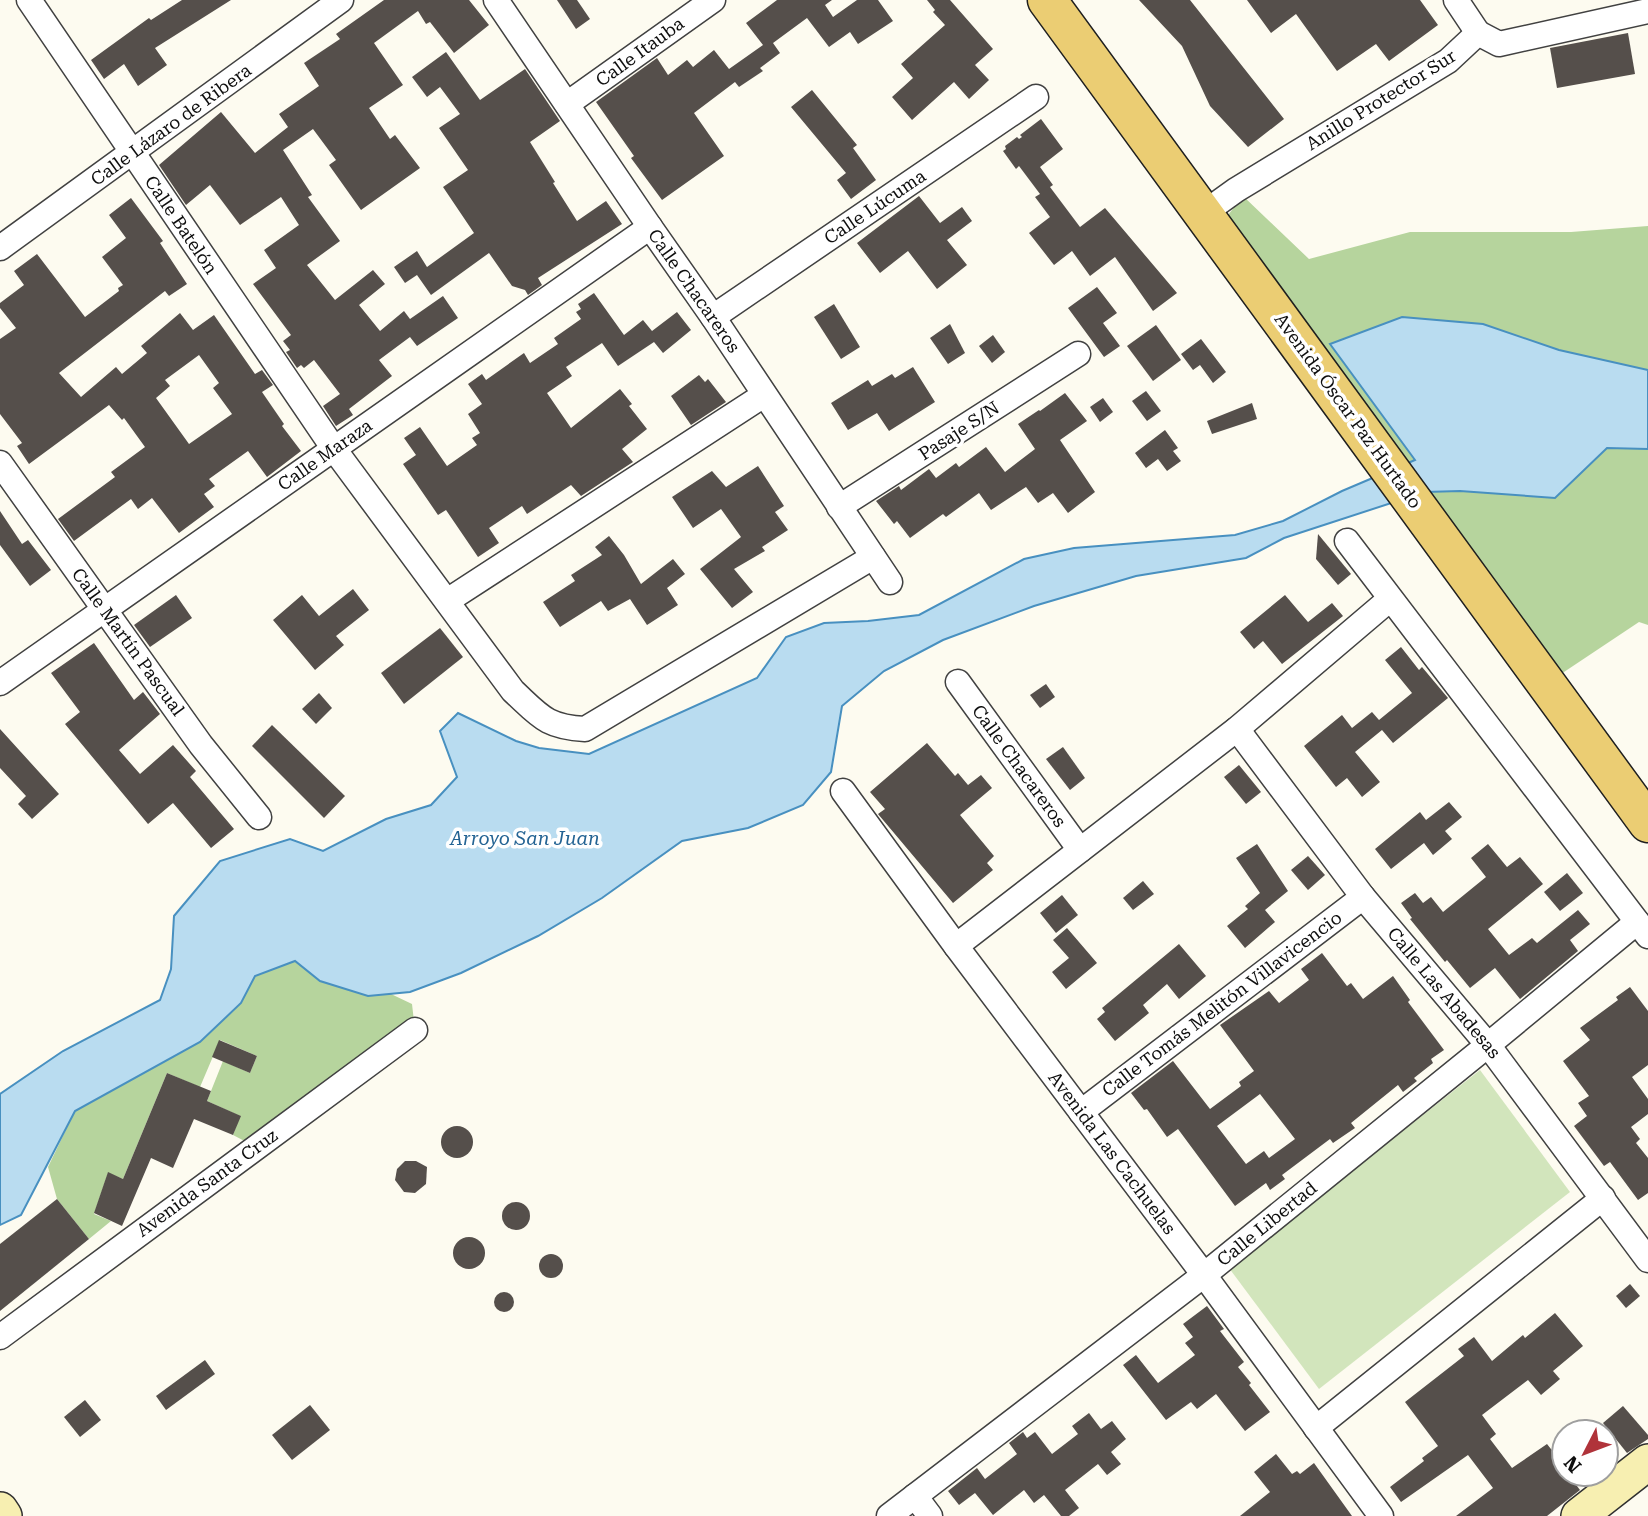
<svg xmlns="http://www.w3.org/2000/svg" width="1648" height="1516" viewBox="0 0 1648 1516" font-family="'Roboto Serif',serif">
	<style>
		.green { fill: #d2e5bc }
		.forest { fill: #b6d49d }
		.water { fill: #b9dcf0; stroke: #4890c0; stroke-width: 2 }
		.building { fill: #554f4b; fill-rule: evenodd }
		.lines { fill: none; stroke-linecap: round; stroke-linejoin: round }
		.street-casing { stroke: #414141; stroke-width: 27 }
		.secondary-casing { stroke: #303030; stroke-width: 38 }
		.primary-casing { stroke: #1f1f1f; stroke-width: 41 }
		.street { stroke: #fff; stroke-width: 24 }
		.secondary { stroke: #f7efb1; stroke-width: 35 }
		.primary { stroke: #ebcd73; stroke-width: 38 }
		.labels { text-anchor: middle; stroke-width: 7; stroke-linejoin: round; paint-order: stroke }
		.street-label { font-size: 18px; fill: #0e0e0e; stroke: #fff }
		.water-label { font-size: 19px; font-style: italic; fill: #236393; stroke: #fff }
	</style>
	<rect width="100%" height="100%" fill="#fdfbf0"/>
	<polygon class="green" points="1480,1070 1570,1192 1319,1389 1229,1268"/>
	<g class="forest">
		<polygon points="1243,196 1309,259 1410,232 1571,232 1648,226 1648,625 1639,622 1555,678 1221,224"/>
		<polygon points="295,961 320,981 368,996 391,994 412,1004 415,1030 256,1147 233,1135 240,1116 207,1101 223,1061 250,1073 257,1056 220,1040 200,1087 167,1073 123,1179 108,1173 94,1214 111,1221 89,1239 57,1199 48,1167 75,1111 200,1042 241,1003 255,976"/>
	</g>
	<polygon class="water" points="1402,317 1483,324 1559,350 1648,370 1648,449 1607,448 1555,498 1460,491 1425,492 1284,538 1246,558 1136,576 1034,606 943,640 884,671 842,706 831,772 803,805 748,828 682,841 602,898 538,936 461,973 410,992 368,996 320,981 295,961 255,976 241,1003 200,1042 75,1111 21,1215 0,1225 0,1094 63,1051 160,1000 171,969 174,916 220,861 290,839 323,851 386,819 431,805 457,777 440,731 458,713 516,741 539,748 589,754 757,678 786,637 824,623 868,621 919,615 1024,559 1074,548 1235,535 1283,521 1342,491 1415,460 1330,344"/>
	<g class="building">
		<polygon points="182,0 231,0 155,48 167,65 138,86 124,64 104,79 91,60 149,18 151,20"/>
		<polygon points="384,0 469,0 489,25 454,53 430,22 426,24 418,11 374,43 403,85 369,108 390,139 395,135 420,168 361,210 329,165 336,160 313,129 283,150 312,195 308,197 340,241 307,265 335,300 373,270 385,284 359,305 380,331 404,311 410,319 443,296 458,318 417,346 410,337 379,360 392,376 349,409 353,415 336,426 323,406 340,394 314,360 304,368 301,365 297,368 286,352 290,350 283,341 291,335 253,284 276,268 264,250 299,225 281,197 240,225 210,185 186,205 159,165 221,112 255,153 288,127 279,114 319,86 304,63 340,39 336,34"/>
		<polygon points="557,0 577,0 590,19 576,29"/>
		<polygon points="777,0 832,0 825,5 833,17 857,0 878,0 893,21 858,44 850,32 829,47 807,18 773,43 780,53 760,68 763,71 739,87 735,82 694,113 724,156 662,200 631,158 634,156 596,102 657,58 668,75 687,60 693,67 714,50 729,69 763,45 746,23"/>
		<polygon points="927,0 950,0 993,49 975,65 989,80 969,99 954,82 912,120 892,97 913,78 901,64 945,25 933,12 935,10"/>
		<polygon points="1139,0 1190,0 1284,119 1248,147 1210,106 1182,46"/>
		<polygon points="1247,0 1420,0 1438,25 1389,61 1376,44 1337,71 1296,14 1271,33"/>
		<polygon points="1628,33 1635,74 1557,88 1550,48"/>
		<polygon points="446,52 480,100 525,69 560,121 530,142 555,182 553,183 577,221 606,201 622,224 538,278 542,285 528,295 525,290 512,286 489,253 431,295 417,275 405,283 394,267 417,251 427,267 474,233 443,187 468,170 439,128 460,114 440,87 427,97 412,77"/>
		<polygon points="812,90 857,145 853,148 876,180 851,199 837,180 846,173 791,107"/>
		<polygon points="1041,119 1063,149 1040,167 1053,185 1050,187 1080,227 1105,208 1177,293 1153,311 1115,257 1090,276 1072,251 1054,265 1029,233 1050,217 1035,197 1040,194 1019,166 1016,169 1003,151 1006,149 1005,146 1017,137 1019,139 1022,137 1020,135"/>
		<polygon points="919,196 940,223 962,207 972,221 947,240 967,265 937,289 908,251 880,273 857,243"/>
		<path d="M131,198L163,241L160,243L187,284L169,296L165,291L59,373L81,397L116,367L122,374L147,353L141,346L180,313L193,330L214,315L255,374L262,370L273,385L262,392L284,424L282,426L301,451L267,477L248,451L209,479L215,486L204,494L214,507L179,533L152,498L138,509L131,499L74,541L58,519L115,477L111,472L145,447L124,418L122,420L109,405L29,464L17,446L22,443L0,414V339L16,328L0,308V303L24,285L14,271L37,254L85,317L119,291L118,288L123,285L102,257L126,238L109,215ZM199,355L219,383L213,388L232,414L189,444L156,398L170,386L165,380Z"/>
		<polygon points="1097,287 1117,313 1103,323 1120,346 1104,357 1068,308"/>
		<polygon points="594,293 624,335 643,320 652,331 677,312 691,330 663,353 654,342 618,366 602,343 566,367 572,376 547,393 571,428 620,389 632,404 629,406 647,429 622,449 633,462 581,496 571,485 527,514 522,506 489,528 499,543 478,557 446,510 438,515 403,464 416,455 404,438 420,427 447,466 477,445 472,438 480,433 468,414 482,404 468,384 482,374 486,380 524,353 530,363 558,344 554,338 581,319 576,312 581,309 578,304"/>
		<polygon points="834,304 860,347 841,359 814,317"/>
		<polygon points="950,324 965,353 948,364 930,338"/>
		<polygon points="1156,325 1181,360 1153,381 1127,346"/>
		<polygon points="993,335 1005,352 992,363 979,346"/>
		<polygon points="1201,339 1226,372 1213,383 1200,365 1193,370 1181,354"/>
		<polygon points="913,367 935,402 889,431 877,413 848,430 831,403 868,380 872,386 892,374 895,378"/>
		<polygon points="699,375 705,382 708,379 726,402 691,425 671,396"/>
		<polygon points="1146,391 1161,411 1147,421 1132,401"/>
		<polygon points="1065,393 1087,421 1060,440 1095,492 1068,513 1053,493 1038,503 1026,487 991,510 979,493 946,517 943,514 910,538 897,521 894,524 876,501 899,486 901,490 929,469 936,478 956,463 959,467 986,447 1005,472 1035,449 1018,424 1039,410 1040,411"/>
		<polygon points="1103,398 1113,412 1100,422 1090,407"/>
		<polygon points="1252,403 1257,419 1212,434 1207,421"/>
		<polygon points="1165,430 1178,448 1173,451 1181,461 1167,471 1158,459 1146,468 1135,453"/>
		<polygon points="758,466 784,506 775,512 788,530 762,547 765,551 734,569 753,592 732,608 700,569 741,537 721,509 693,528 672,497 712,471 726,487"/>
		<polygon points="0,511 22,544 28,540 51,570 30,586 0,545"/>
		<polygon points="1318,534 1351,574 1338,585 1316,559"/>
		<polygon points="609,536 624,555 641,584 673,559 685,574 667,588 678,605 647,625 630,599 608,611 601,601 560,627 543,602 575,581 571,575 602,555 595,547"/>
		<polygon points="353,589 369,610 336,636 344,645 315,670 273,620 302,595 319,616"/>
		<polygon points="176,595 192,618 150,647 134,625"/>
		<polygon points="1285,595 1308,622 1332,603 1343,616 1282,664 1263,641 1254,649 1240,632"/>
		<polygon points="440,628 463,657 404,704 381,673"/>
		<polygon points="94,643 134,700 143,692 160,714 119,750 140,774 173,745 196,771 190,777 234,829 211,848 173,803 148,824 65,724 80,712 51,673"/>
		<polygon points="1401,647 1419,670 1422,667 1448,698 1393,743 1382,730 1355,752 1380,782 1362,797 1347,778 1336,787 1304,746 1342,715 1352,728 1372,712 1379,720 1412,693 1385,660"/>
		<polygon points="1046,684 1055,697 1040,708 1030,695"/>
		<polygon points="319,693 332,708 316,724 302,709"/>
		<polygon points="272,725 345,796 324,818 252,746"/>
		<polygon points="0,729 59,794 32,819 18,804 26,796 0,768"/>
		<polygon points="927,743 955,776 958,773 968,785 981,775 992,788 960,815 994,856 987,863 993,870 953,903 878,814 885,809 870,792"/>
		<polygon points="1063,747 1085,778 1070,790 1046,759"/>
		<polygon points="1239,765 1261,792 1246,804 1224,777"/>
		<polygon points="1449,802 1462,817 1445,831 1452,839 1433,855 1424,843 1391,869 1375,849 1420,812 1426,820"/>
		<polygon points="1257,844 1288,891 1265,910 1275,922 1245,948 1227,926 1248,909 1245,906 1260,893 1236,858"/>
		<polygon points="1488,844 1507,867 1520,857 1543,884 1488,929 1509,955 1532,938 1537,943 1578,910 1590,924 1570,940 1578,951 1520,999 1495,968 1470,988 1447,960 1445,962 1410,919 1412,918 1401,903 1415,893 1423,903 1431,897 1443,912 1486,877 1471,858"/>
		<polygon points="1308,856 1325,875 1308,890 1291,870"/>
		<polygon points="1567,873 1583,893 1560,911 1544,892"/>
		<polygon points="1143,881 1154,894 1133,910 1123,898"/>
		<polygon points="1062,895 1078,915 1056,933 1040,913"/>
		<polygon points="1067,928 1097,963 1066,989 1052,972 1069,958 1053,940"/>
		<polygon points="1179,944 1206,976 1179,999 1167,984 1143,1005 1149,1013 1115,1041 1097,1019 1105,1012 1102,1008"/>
		<path d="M1322,953L1347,986L1351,983L1363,999L1393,976L1410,1000L1408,1002L1444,1050L1431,1059L1433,1063L1414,1078L1417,1081L1403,1092L1398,1085L1351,1123L1355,1128L1333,1143L1330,1139L1282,1175L1285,1179L1270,1190L1266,1183L1235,1206L1178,1129L1167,1137L1147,1109L1144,1110L1131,1093L1173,1061L1210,1109L1241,1086L1239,1082L1254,1071L1220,1025L1269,991L1279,1003L1309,980L1301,969ZM1260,1094L1295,1139L1269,1158L1264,1151L1246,1164L1217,1126Z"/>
		<polygon points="1630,987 1648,1011 1648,1065 1632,1077 1648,1099 1648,1114 1631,1127 1640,1139 1636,1143 1648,1158 1648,1193 1638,1200 1610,1162 1604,1166 1574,1126 1587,1116 1578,1103 1589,1096 1563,1061 1590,1040 1580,1028 1618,1000 1616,997"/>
		<polygon points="219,1040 257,1056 250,1073 212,1057"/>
		<polygon points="167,1073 211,1091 207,1101 241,1116 233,1135 194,1119 173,1168 151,1158 122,1226 94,1213 108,1172 123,1179"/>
		<circle cx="457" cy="1142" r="16"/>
		<polygon points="405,1161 416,1161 427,1167 426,1184 415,1193 404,1192 395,1180 397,1169"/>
		<polygon points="57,1199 89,1239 0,1311 0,1244"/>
		<circle cx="516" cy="1216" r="14"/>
		<circle cx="469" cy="1253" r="16"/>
		<circle cx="551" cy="1266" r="12"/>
		<polygon points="1630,1284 1640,1296 1626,1308 1616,1296"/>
		<circle cx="504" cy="1302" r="10"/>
		<polygon points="1207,1306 1224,1329 1220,1331 1244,1362 1238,1367 1251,1383 1249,1385 1270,1412 1245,1431 1216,1394 1197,1409 1191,1402 1166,1420 1123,1365 1136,1355 1158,1383 1195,1355 1185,1343 1193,1337 1183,1324"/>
		<polygon points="1555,1313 1583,1346 1553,1371 1560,1379 1541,1395 1528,1380 1482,1415 1496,1434 1490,1439 1512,1468 1547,1444 1562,1463 1560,1464 1564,1469 1564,1474 1568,1474 1580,1490 1547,1516 1456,1516 1493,1488 1468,1455 1401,1502 1390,1487 1424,1461 1422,1458 1438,1446 1405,1402 1464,1356 1458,1349 1474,1337 1492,1361 1523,1335 1525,1338"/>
		<polygon points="205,1360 215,1374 166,1410 156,1396"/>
		<polygon points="85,1400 101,1420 80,1437 64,1417"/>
		<polygon points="310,1405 330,1430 292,1460 272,1435"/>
		<polygon points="1623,1406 1648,1435 1648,1439 1627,1453 1603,1423"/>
		<polygon points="1089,1413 1101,1429 1112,1421 1126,1439 1111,1452 1121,1464 1107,1475 1098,1464 1065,1490 1079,1508 1069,1516 1061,1516 1044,1495 1034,1503 1024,1490 993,1515 975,1493 959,1505 948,1491 977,1468 985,1479 1017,1454 1009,1443 1023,1432 1027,1438 1035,1432 1052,1454 1078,1434 1072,1426"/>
		<polygon points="1276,1454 1292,1474 1297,1471 1300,1474 1314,1463 1352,1516 1240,1516 1270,1492 1254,1472"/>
	</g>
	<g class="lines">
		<defs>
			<g id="street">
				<path d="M29,0L334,449L513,691C540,716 546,727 585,729L873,557"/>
				<polyline points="496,0 650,227 713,317 890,582"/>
				<polyline points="1456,0 1478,33"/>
				<polyline points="567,104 713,0"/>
				<polyline points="1204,213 1236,190 1448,61 1478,33 1499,44 1648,11"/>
				<polyline points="0,248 341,0"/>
				<polyline points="713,317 1036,97"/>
				<polyline points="0,463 201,745 259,817"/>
				<polyline points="839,507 1078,354"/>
				<polyline points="1347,541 1648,936"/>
				<polyline points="447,601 764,395"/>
				<polyline points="958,682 1080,850"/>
				<polyline points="0,683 650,227"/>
				<polyline points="1237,729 1363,897 1488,1045 1648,1260"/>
				<polyline points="843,791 956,946 1204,1275 1381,1516"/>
				<polyline points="956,946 1237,729 1390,599"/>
				<polyline points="1081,1112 1363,897"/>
				<polyline points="0,1337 415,1030"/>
				<polyline points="1316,1428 1603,1198"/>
				<polyline points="915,1496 930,1516"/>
				<polyline points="889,1516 1204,1275 1488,1045 1637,922"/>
			</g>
			<g id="secondary">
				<polyline points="0,1510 4,1516"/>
				<polyline points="1579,1516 1648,1462"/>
			</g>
			<polyline id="primary" points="1047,0 1648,823"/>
		</defs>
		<use href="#street" class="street-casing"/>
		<use href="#secondary" class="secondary-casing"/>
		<use href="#primary" class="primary-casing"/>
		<use href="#street" class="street"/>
		<use href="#secondary" class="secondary"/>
		<use href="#primary" class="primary"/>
	</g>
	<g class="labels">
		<g class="street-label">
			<text transform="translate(640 52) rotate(-36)" y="6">Calle Itauba</text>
			<text transform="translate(1381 100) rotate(-32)" y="6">Anillo Protector Sur</text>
			<text transform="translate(171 125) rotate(-36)" y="6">Calle Lázaro de Ribera</text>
			<text transform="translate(875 207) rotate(-34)" y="6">Calle Lúcuma</text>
			<text transform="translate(181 225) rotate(56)" y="6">Calle Batelón</text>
			<text transform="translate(694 291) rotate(55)" y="6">Calle Chacareros</text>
			<text transform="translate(1348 411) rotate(54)" y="6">Avenida Óscar Paz Hurtado</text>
			<text transform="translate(959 431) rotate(-33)" y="6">Pasaje S/N</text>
			<text transform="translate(325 455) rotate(-35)" y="6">Calle Maraza</text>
			<text transform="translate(128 642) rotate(54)" y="6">Calle Martín Pascual</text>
			<text transform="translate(1019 766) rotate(54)" y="6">Calle Chacareros</text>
			<text transform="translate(1444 993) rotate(50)" y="6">Calle Las Abadesas</text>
			<text transform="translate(1222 1004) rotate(-37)" y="6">Calle Tomás Melitón Villavicencio</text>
			<text transform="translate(1112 1153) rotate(53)" y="6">Avenida Las Cachuelas</text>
			<text transform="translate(207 1183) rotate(-36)" y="6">Avenida Santa Cruz</text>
			<text transform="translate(1267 1224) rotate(-39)" y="6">Calle Libertad</text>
		</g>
		<g class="water-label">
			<text x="525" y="845">Arroyo San Juan</text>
		</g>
	</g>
	<g transform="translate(1585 1453) rotate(228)"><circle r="33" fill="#ffffff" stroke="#9f9f9f" stroke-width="2"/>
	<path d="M0-5L12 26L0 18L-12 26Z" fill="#b0333a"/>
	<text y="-10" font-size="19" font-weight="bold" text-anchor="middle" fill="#0e0e0e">N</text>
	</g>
</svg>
